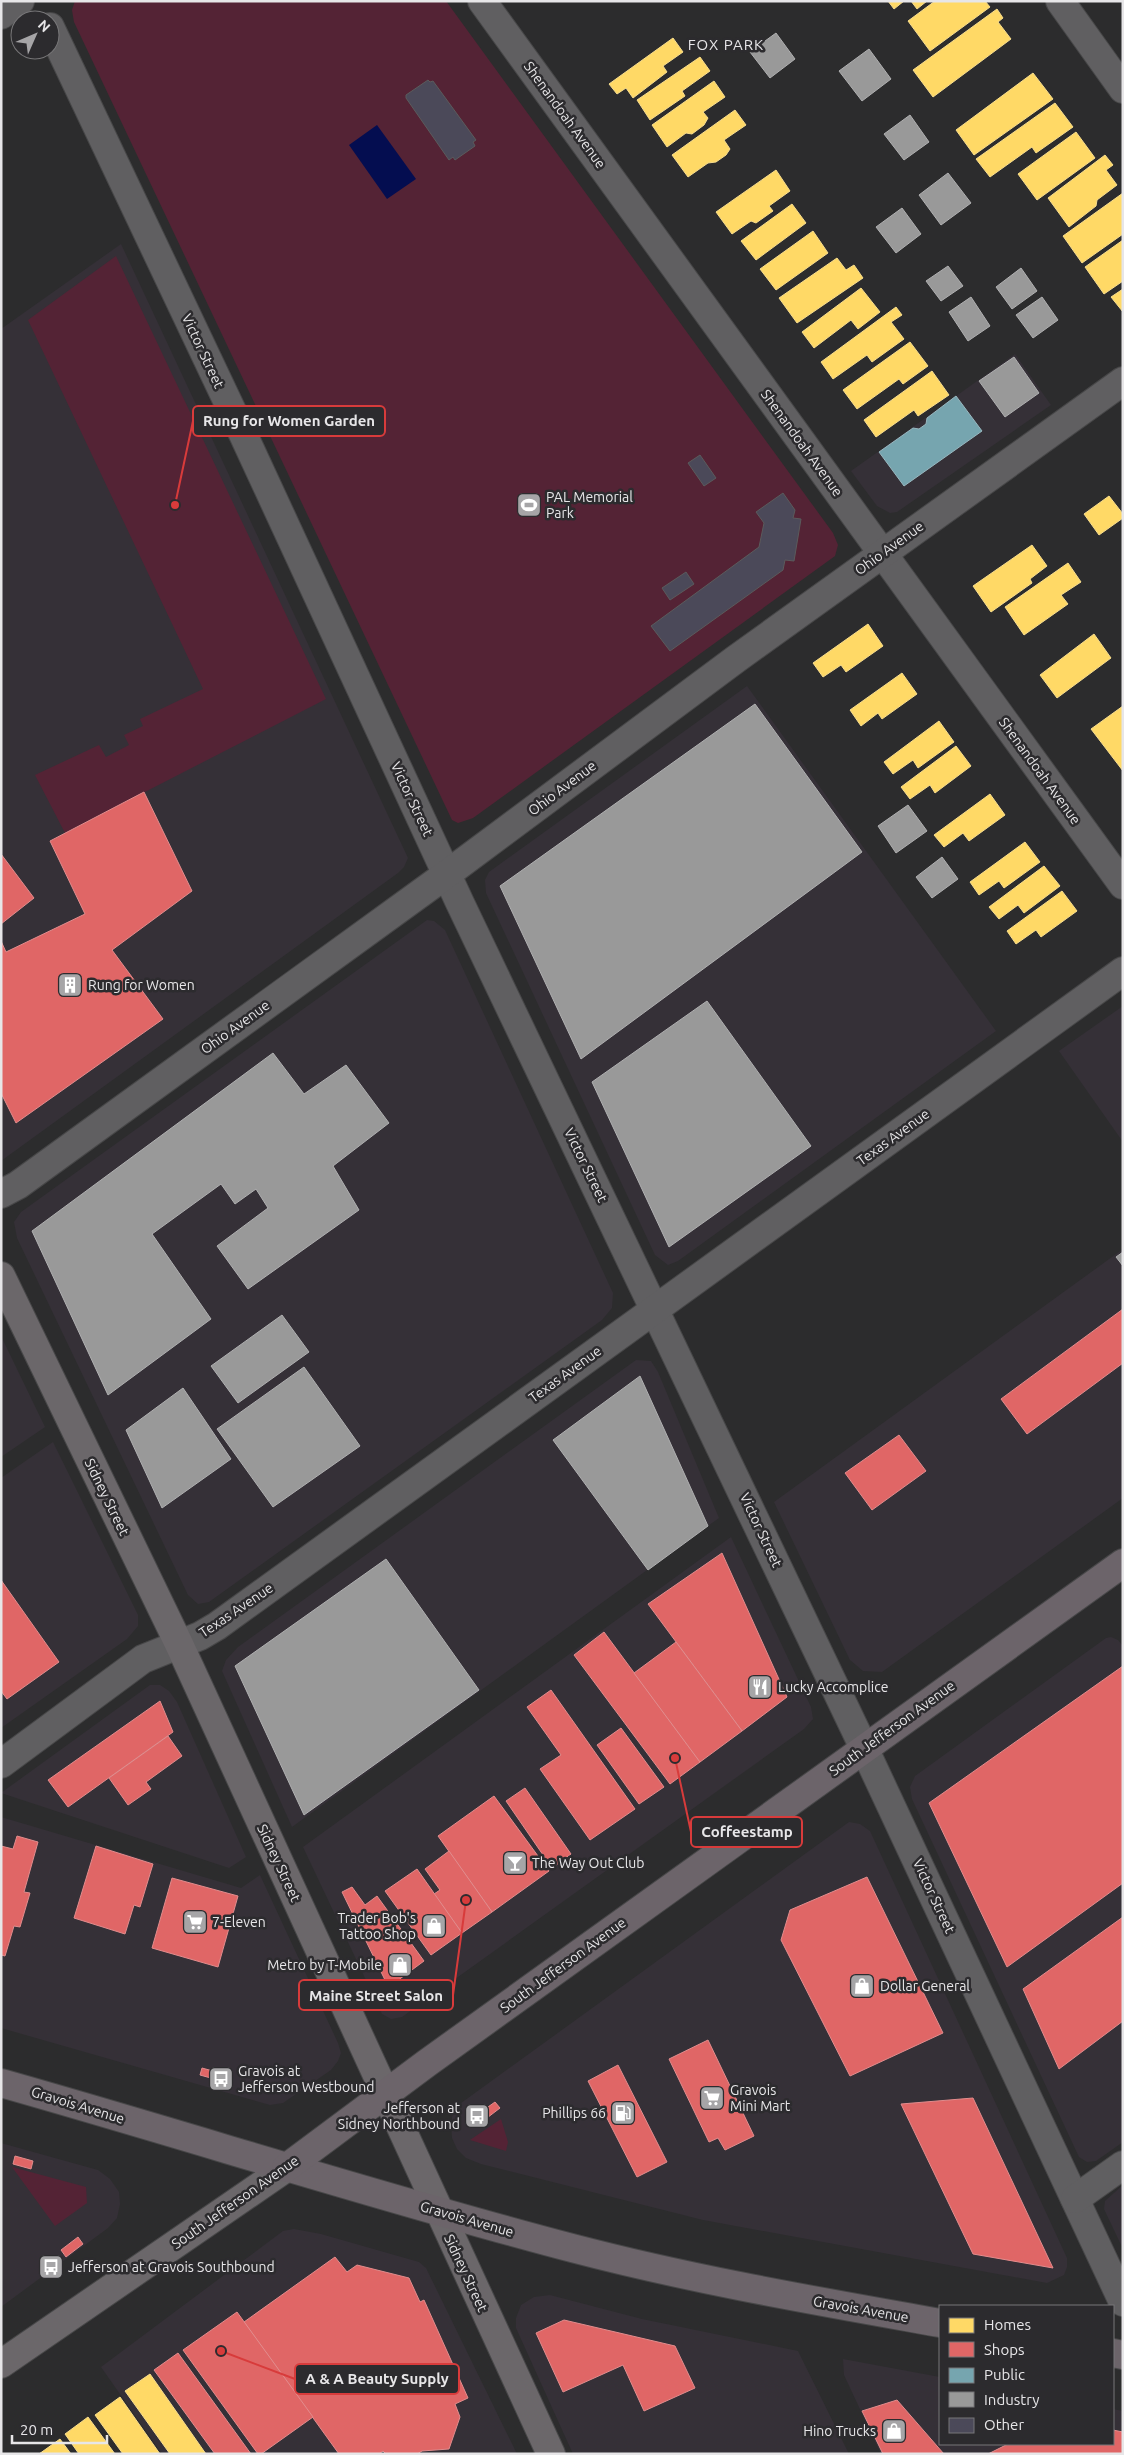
<svg xmlns="http://www.w3.org/2000/svg" width="1124" height="2455" viewBox="0 0 1124 2455" font-family="Ubuntu,sans-serif">
	<style>
		.built { fill: #353037 }
		.green { fill: #542335 }
		.water { fill: #040d50 }
		.homes { fill: #ffd966; stroke: #f8dd8d }
		.shops { fill: #e06666; stroke: #e28c8d }
		.public { fill: #76a5af; stroke: #98b8c0 }
		.industry { fill: #999; stroke: #b0b0b1 }
		.building { fill: #4b4959; stroke: #5b5b5c }
		.lines { fill: none; stroke-linecap: round; stroke-linejoin: round }
		.street-casing { stroke: #474748; stroke-width: 30 }
		.secondary-casing { stroke: #474748; stroke-width: 30 }
		.primary-casing { stroke: #474748; stroke-width: 30 }
		.street { stroke: #605f61; stroke-width: 28 }
		.secondary { stroke: #6b676a; stroke-width: 28 }
		.primary { stroke: #6c646a; stroke-width: 28 }
		.labels { text-anchor: middle; stroke-width: 5; stroke-linejoin: round; paint-order: stroke }
		.street-label { font-size: 14px; fill: #e7e6e8; stroke: #2c2b2e }
		.poi-label { font-size: 14px; fill: #e7e6e8; stroke: #2c2b2e; text-anchor: start }
		.neighbourhood-label { font-size: 15px; letter-spacing: 1px; fill: #e7e6e8; stroke: #2c2b2e }
		.leader { fill: none; stroke: #d83b3b; stroke-width: 2 }
		.callout-dot { fill: #d83b3b; stroke: #2c2b2e; stroke-width: 2 }
		.callout { fill: #2c2b2e; stroke: #d83b3b; stroke-width: 2 }
		.callout-label { font-size: 15px; text-anchor: middle; font-weight: bold; fill: #e7e6e8 }
	</style>
	<rect width="100%" height="100%" fill="#2c2c2d"/>
	<g class="built">
		<polygon points="121,244 408,858 404,867 398,873 1,1161 1,329"/>
		<polygon points="1015,354 1051,405 897,512 890,513 877,506 851,471"/>
		<polygon points="747,686 996,1031 678,1261 668,1265 655,1255 486,893 485,880 489,872"/>
		<polygon points="427,920 434,921 445,930 613,1293 612,1308 602,1320 209,1602 198,1604 188,1595 17,1238 14,1222 21,1212"/>
		<polygon points="1123,1006 1123,1142 1059,1051"/>
		<polygon points="1123,1249 1123,1498 882,1672 863,1671 850,1660 774,1502"/>
		<polygon points="1,1336 45,1427 1,1457"/>
		<polygon points="636,1360 651,1361 658,1372 719,1518 292,1827 222,1671 226,1660 238,1647"/>
		<polygon points="53,1442 138,1615 138,1626 127,1639 1,1728 1,1478"/>
		<polygon points="731,1537 811,1707 813,1719 804,1729 402,2017 391,2019 382,2014 303,1847"/>
		<polygon points="1111,1637 1118,1640 1123,1646 1123,2142 1096,2161 1087,2162 1079,2157 912,1799 910,1787 915,1776 1106,1638"/>
		<polygon points="150,1685 160,1685 169,1691 177,1702 246,1857 229,1868 1,1793"/>
		<polygon points="1,1817 241,1888 260,1875 338,2043 341,2053 338,2061 331,2070 283,2103 270,2105 1,2028"/>
		<polygon points="849,1822 860,1824 870,1831 1067,2258 1067,2267 1064,2275 1047,2283 703,2220 481,2164 466,2158 457,2149 452,2138 451,2124 453,2112 457,2106"/>
		<polygon points="1,2143 98,2170 110,2179 119,2192 120,2204 117,2218 108,2228 1,2307"/>
		<polygon points="1123,2185 1123,2249 1104,2209 1105,2201"/>
		<polygon points="294,2229 321,2234 419,2262 426,2268 517,2454 162,2454 101,2367 283,2231"/>
		<polygon points="550,2295 642,2319 798,2351 849,2454 573,2454 516,2328 516,2318 521,2305 534,2297"/>
		<polygon points="843,2359 940,2377 940,2444 1113,2444 1113,2409 1123,2411 1123,2454 881,2454 844,2375"/>
	</g>
	<g class="green">
		<polygon points="75,1 446,1 833,533 838,545 835,556 473,818 458,823 452,820 74,22 72,10"/>
		<polygon points="116,256 326,699 65,833 35,775 99,745 106,757 129,745 124,735 143,726 140,719 203,689 28,320"/>
		<polygon points="501,2119 508,2142 506,2151 470,2140"/>
		<polygon points="12,2167 86,2187 87,2203 55,2226"/>
	</g>
	<polygon class="water" points="377,125 416,179 387,199 349,145"/>
	<g class="homes">
		<polygon points="888,1 904,1 894,9"/>
		<polygon points="911,1 927,1 917,9"/>
		<polygon points="935,1 985,1 990,7 930,51 908,21"/>
		<polygon points="997,9 1003,18 998,22 1011,39 933,97 913,70"/>
		<polygon points="673,38 683,52 663,66 667,72 633,98 626,88 617,94 609,84"/>
		<polygon points="700,57 710,71 682,91 685,96 650,120 637,100"/>
		<polygon points="1033,73 1053,99 974,155 956,130"/>
		<polygon points="714,81 725,97 703,112 708,118 704,125 692,134 686,133 667,147 652,125"/>
		<polygon points="1055,103 1073,127 1036,153 1032,147 990,177 976,159"/>
		<polygon points="735,110 746,125 724,140 730,149 726,155 716,162 708,163 688,177 672,155"/>
		<polygon points="1076,132 1095,158 1037,200 1018,174"/>
		<polygon points="1105,155 1113,165 1106,170 1117,185 1097,200 1096,206 1069,227 1048,198"/>
		<polygon points="776,170 790,191 769,206 773,211 756,223 751,221 732,234 716,212"/>
		<polygon points="1123,193 1123,234 1082,263 1063,236"/>
		<polygon points="792,204 806,223 756,260 741,241"/>
		<polygon points="813,231 828,253 776,290 760,269"/>
		<polygon points="1123,240 1123,281 1104,294 1085,267"/>
		<polygon points="837,258 846,270 854,265 863,278 797,323 779,298"/>
		<polygon points="861,288 880,312 858,329 851,320 814,348 802,332"/>
		<polygon points="1123,289 1123,312 1111,297"/>
		<polygon points="896,307 902,315 891,322 904,339 872,362 867,355 833,379 821,362"/>
		<polygon points="910,342 928,366 903,384 899,379 857,409 843,390"/>
		<polygon points="932,371 949,395 918,416 914,410 876,437 864,420"/>
		<polygon points="1109,496 1123,514 1123,518 1099,535 1084,514"/>
		<polygon points="1032,545 1047,566 1030,579 1032,583 991,612 973,586"/>
		<polygon points="1068,563 1081,582 1061,595 1068,604 1024,635 1005,607"/>
		<polygon points="868,624 883,646 846,672 841,665 823,677 813,663"/>
		<polygon points="1094,634 1111,658 1057,698 1040,675"/>
		<polygon points="902,673 917,694 882,719 878,713 861,726 850,710"/>
		<polygon points="1123,706 1123,771 1091,729"/>
		<polygon points="939,721 954,742 918,768 913,760 893,774 884,762"/>
		<polygon points="956,746 971,766 935,793 930,785 910,799 901,787"/>
		<polygon points="990,794 1005,815 969,841 963,833 944,847 934,835"/>
		<polygon points="1025,842 1040,862 1004,888 999,881 979,895 970,882"/>
		<polygon points="1044,866 1060,886 1024,913 1018,905 999,919 989,907"/>
		<polygon points="1062,891 1077,911 1041,937 1036,930 1016,944 1007,931"/>
		<polygon points="150,2374 206,2454 170,2454 125,2391"/>
		<polygon points="120,2397 160,2454 123,2454 95,2415"/>
		<polygon points="88,2417 115,2454 79,2454 65,2434"/>
		<polygon points="60,2439 71,2454 39,2454"/>
	</g>
	<g class="shops">
		<polygon points="144,792 192,891 112,950 163,1019 16,1123 1,1093 1,941 6,952 85,914 50,841"/>
		<polygon points="1,854 34,898 1,924"/>
		<polygon points="1123,1309 1123,1363 1027,1434 1001,1399"/>
		<polygon points="899,1435 926,1471 872,1510 845,1473"/>
		<polygon points="722,1553 787,1697 742,1731 648,1604"/>
		<polygon points="1,1580 59,1662 7,1699 1,1691"/>
		<polygon points="604,1632 700,1762 670,1784 574,1655"/>
		<polygon points="676,1642 742,1731 700,1762 634,1673"/>
		<polygon points="1123,1666 1123,1883 1007,1967 929,1803"/>
		<polygon points="551,1690 635,1809 590,1840 540,1769 561,1755 527,1707"/>
		<polygon points="160,1701 173,1732 68,1807 48,1780"/>
		<polygon points="621,1728 664,1787 639,1804 597,1745"/>
		<polygon points="168,1736 182,1756 146,1782 151,1789 128,1805 109,1778"/>
		<polygon points="525,1788 571,1854 552,1868 506,1801"/>
		<polygon points="494,1796 549,1871 492,1912 438,1836"/>
		<polygon points="17,1836 38,1842 24,1892 30,1893 20,1927 14,1926 5,1956 1,1955 1,1846 13,1849"/>
		<polygon points="96,1846 153,1864 140,1907 134,1905 125,1934 74,1918"/>
		<polygon points="449,1851 492,1912 462,1933 434,1894 440,1890 425,1869"/>
		<polygon points="417,1869 462,1933 431,1955 385,1891"/>
		<polygon points="867,1877 943,2033 850,2076 781,1940 790,1910"/>
		<polygon points="172,1878 238,1896 218,1967 152,1948"/>
		<polygon points="352,1887 365,1905 377,1896 424,1961 397,1981 385,1980 342,1892"/>
		<polygon points="1123,1917 1123,2021 1059,2069 1023,1989"/>
		<polygon points="708,2040 754,2136 725,2150 718,2138 709,2142 669,2059"/>
		<polygon points="618,2065 667,2162 637,2177 588,2081"/>
		<polygon points="202,2068 220,2073 218,2080 200,2075"/>
		<polygon points="973,2098 1053,2268 973,2254 901,2104"/>
		<polygon points="495,2102 500,2108 483,2121 478,2114"/>
		<polygon points="15,2156 33,2161 31,2169 13,2164"/>
		<polygon points="78,2237 83,2244 66,2257 61,2250"/>
		<polygon points="335,2257 347,2272 357,2265 409,2278 420,2302 424,2300 468,2398 455,2404 460,2417 449,2449 422,2451 417,2454 386,2454 383,2451 379,2454 339,2454 244,2322"/>
		<polygon points="237,2312 313,2417 261,2454 258,2454 183,2350"/>
		<polygon points="564,2320 675,2346 695,2388 644,2411 623,2365 563,2392 536,2333"/>
		<polygon points="178,2353 251,2454 215,2454 154,2370"/>
		<polygon points="897,2400 944,2454 883,2454 862,2411"/>
		<polygon points="1113,2430 1123,2432 1123,2454 988,2454 1008,2444 1113,2444"/>
	</g>
	<polygon class="public" points="956,396 982,431 904,486 879,452 913,428 919,429 926,424 927,418"/>
	<g class="industry">
		<polygon points="776,33 795,59 770,78 750,52"/>
		<polygon points="869,49 891,79 862,101 839,71"/>
		<polygon points="910,115 929,142 904,160 884,134"/>
		<polygon points="948,173 971,203 941,225 919,195"/>
		<polygon points="902,208 921,234 896,253 876,227"/>
		<polygon points="948,266 963,286 941,301 926,281"/>
		<polygon points="1021,268 1037,291 1012,309 996,287"/>
		<polygon points="971,297 990,326 968,341 949,312"/>
		<polygon points="1042,297 1058,320 1033,338 1016,315"/>
		<polygon points="1014,357 1039,393 1005,417 979,381"/>
		<polygon points="755,704 862,852 581,1059 500,886"/>
		<polygon points="908,805 927,831 896,853 878,826"/>
		<polygon points="942,857 958,879 932,898 916,877"/>
		<polygon points="707,1001 811,1146 669,1247 592,1082"/>
		<polygon points="273,1053 304,1094 346,1065 389,1123 333,1166 359,1210 248,1289 217,1246 268,1208 256,1189 235,1204 221,1184 152,1234 211,1319 108,1395 32,1231"/>
		<polygon points="1123,1252 1123,1266 1116,1257"/>
		<polygon points="282,1315 309,1352 238,1403 211,1366"/>
		<polygon points="304,1367 360,1446 273,1507 217,1429"/>
		<polygon points="640,1376 708,1526 648,1570 553,1440"/>
		<polygon points="183,1388 231,1459 162,1508 126,1430"/>
		<polygon points="386,1559 479,1690 304,1815 235,1666"/>
	</g>
	<g class="building">
		<polygon points="428,80 430,82 433,81 476,140 473,142 475,146 455,160 453,157 449,160 406,98 406,95"/>
		<polygon points="700,455 716,478 704,486 688,463"/>
		<polygon points="783,493 795,510 793,518 801,519 794,561 785,560 783,570 670,651 651,626 759,547 764,523 756,512"/>
		<polygon points="686,572 694,584 670,600 662,588"/>
	</g>
	<g class="lines">
		<defs>
			<g id="street">
				<polyline points="482,1 1123,885"/>
				<polyline points="1060,1 1123,89"/>
				<polyline points="1,15 20,1"/>
				<polyline points="50,27 243,434 460,903 864,1748 1123,2302"/>
				<polyline points="1,1194 18,1185 447,874 736,659 1123,381"/>
				<polyline points="1,1764 143,1659 200,1636 217,1626 1123,971"/>
				<polyline points="1075,2199 1123,2165"/>
			</g>
			<g id="secondary">
				<polyline points="1,1276 179,1644 551,2454"/>
				<polyline points="1,2364 286,2168"/>
			</g>
			<g id="primary">
				<path d="M1,2083C192,2137 381,2198 572,2248C694,2280 817,2301 940,2323"/>
				<polyline points="286,2168 427,2063 1123,1563"/>
				<polyline points="1113,2353 1123,2355"/>
			</g>
		</defs>
		<use href="#street" class="street-casing"/>
		<use href="#secondary" class="secondary-casing"/>
		<use href="#primary" class="primary-casing"/>
		<use href="#street" class="street"/>
		<use href="#secondary" class="secondary"/>
		<use href="#primary" class="primary"/>
	</g>
	<defs>
		<symbol id="stadium-square" viewBox="-11 -11 22 22"><rect x="-9" y="-9" width="18" height="18" rx="4" fill="#a6a5a7" stroke="#2c2b2e"/><path d="M0-5a6.5 5 0 1 0 0 10a6.5 5 0 1 0 0-10ZM-3.5-1.8h7v3.6h-7Z" fill="#fff"/></symbol>
		<symbol id="building-square" viewBox="-11 -11 22 22"><rect x="-9" y="-9" width="18" height="18" rx="4" fill="#a6a5a7" stroke="#2c2b2e"/><path d="M-4-6H4V6H1V3H-1V6H-4ZM-2.5-4.3h1.7v1.8h-1.7ZM.8-4.3h1.7v1.8H.8ZM-2.5-1h1.7V.8h-1.7ZM.8-1h1.7V.8H.8Z" fill="#fff"/></symbol>
		<symbol id="restaurant-square" viewBox="-11 -11 22 22"><rect x="-9" y="-9" width="18" height="18" rx="4" fill="#a6a5a7" stroke="#2c2b2e"/><path d="M-5-6h1v4h1v-4h1v4h1v-4h1v5L-1.5 .5V6h-2V.5L-5-1ZM5-6V6H3V1.5H1.5Q1.5-4 5-6Z" fill="#fff"/></symbol>
		<symbol id="bar-square" viewBox="-11 -11 22 22"><rect x="-9" y="-9" width="18" height="18" rx="4" fill="#a6a5a7" stroke="#2c2b2e"/><path d="M-6-5H6L.8 .8V4.5H3.5V6h-7V4.5H-.8V.8Z" fill="#fff"/></symbol>
		<symbol id="supermarket-square" viewBox="-11 -11 22 22"><rect x="-9" y="-9" width="18" height="18" rx="4" fill="#a6a5a7" stroke="#2c2b2e"/><path d="M-6-5.5h2.5l.6 2H6L4.5 2H-2.5L-4.4-4H-6ZM-1.5 3.2a1.3 1.3 0 1 0 .1 0ZM3 3.2a1.3 1.3 0 1 0 .1 0Z" fill="#fff"/></symbol>
		<symbol id="shop-square" viewBox="-11 -11 22 22"><rect x="-9" y="-9" width="18" height="18" rx="4" fill="#a6a5a7" stroke="#2c2b2e"/><path d="M-5-2.5h2.3a2.7 3.5 0 0 1 5.4 0H5L5.5 6h-11ZM-1.5-2.5h3a1.5 2.3 0 0 0-3 0Z" fill="#fff"/></symbol>
		<symbol id="bus-square" viewBox="-11 -11 22 22"><rect x="-9" y="-9" width="18" height="18" rx="4" fill="#a6a5a7" stroke="#2c2b2e"/><path d="M-5-6H5V4H4V6H2V4H-2V6H-4V4H-5ZM-3.5-4V0h7V-4ZM-3.5 1.2v1.5H-2V1.2ZM2 1.2v1.5H3.5V1.2Z" fill="#fff"/></symbol>
		<symbol id="fuel-square" viewBox="-11 -11 22 22"><rect x="-9" y="-9" width="18" height="18" rx="4" fill="#a6a5a7" stroke="#2c2b2e"/><path d="M-5.5-6h7V0h2V4h1.3V-2.5L3-4.5l.8-.8L6-3V5H2.5V1h-1V6h-7ZM-4.2-4.7v3.2H.2V-4.7Z" fill="#fff"/></symbol>
	</defs>
	<g fill-rule="evenodd">
		<use href="#stadium-square" x="515" y="491" width="28" height="28"/>
		<use href="#building-square" x="56" y="971" width="28" height="28"/>
		<use href="#restaurant-square" x="746" y="1673" width="28" height="28"/>
		<use href="#bar-square" x="501" y="1849" width="28" height="28"/>
		<use href="#supermarket-square" x="181" y="1908" width="28" height="28"/>
		<use href="#shop-square" x="420" y="1912" width="28" height="28"/>
		<use href="#shop-square" x="386" y="1951" width="28" height="28"/>
		<use href="#shop-square" x="848" y="1972" width="28" height="28"/>
		<use href="#bus-square" x="207" y="2065" width="28" height="28"/>
		<use href="#supermarket-square" x="698" y="2084" width="28" height="28"/>
		<use href="#fuel-square" x="609" y="2099" width="28" height="28"/>
		<use href="#bus-square" x="463" y="2102" width="28" height="28"/>
		<use href="#bus-square" x="37" y="2253" width="28" height="28"/>
		<use href="#shop-square" x="880" y="2417" width="28" height="28"/>
	</g>
	<g class="labels">
		<g class="street-label">
			<text transform="translate(565 115) rotate(54)" y="5">Shenandoah Avenue</text>
			<text transform="translate(203 351) rotate(65)" y="5">Victor Street</text>
			<text transform="translate(802 443) rotate(54)" y="5">Shenandoah Avenue</text>
			<text transform="translate(889 548) rotate(-36)" y="5">Ohio Avenue</text>
			<text transform="translate(1040 771) rotate(54)" y="5">Shenandoah Avenue</text>
			<text transform="translate(562 788) rotate(-37)" y="5">Ohio Avenue</text>
			<text transform="translate(412 799) rotate(65)" y="5">Victor Street</text>
			<text transform="translate(235 1027) rotate(-36)" y="5">Ohio Avenue</text>
			<text transform="translate(893 1137) rotate(-36)" y="5">Texas Avenue</text>
			<text transform="translate(586 1165) rotate(64)" y="5">Victor Street</text>
			<text transform="translate(565 1374) rotate(-36)" y="5">Texas Avenue</text>
			<text transform="translate(107 1497) rotate(64)" y="5">Sidney Street</text>
			<text transform="translate(761 1530) rotate(65)" y="5">Victor Street</text>
			<text transform="translate(236 1610) rotate(-34)" y="5">Texas Avenue</text>
			<text transform="translate(892 1728) rotate(-36)" y="5">South Jefferson Avenue</text>
			<text transform="translate(279 1863) rotate(65)" y="5">Sidney Street</text>
			<text transform="translate(934 1896) rotate(65)" y="5">Victor Street</text>
			<text transform="translate(563 1965) rotate(-36)" y="5">South Jefferson Avenue</text>
			<text transform="translate(78 2105) rotate(17)" y="5">Gravois Avenue</text>
			<text transform="translate(235 2202) rotate(-35)" y="5">South Jefferson Avenue</text>
			<text transform="translate(467 2219) rotate(16)" y="5">Gravois Avenue</text>
			<text transform="translate(466 2273) rotate(65)" y="5">Sidney Street</text>
			<text transform="translate(861 2309) rotate(10)" y="5">Gravois Avenue</text>
		</g>
		<g class="poi-label">
			<text x="546" y="502">PAL Memorial<tspan x="546" dy="16">Park</tspan></text>
			<text x="88" y="990">Rung for Women</text>
			<text x="778" y="1692">Lucky Accomplice</text>
			<text x="532" y="1868">The Way Out Club</text>
			<text x="416" y="1923" text-anchor="end">Trader Bob's<tspan x="416" dy="16">Tattoo Shop</tspan></text>
			<text x="212" y="1927">7-Eleven</text>
			<text x="382" y="1970" text-anchor="end">Metro by T-Mobile</text>
			<text x="880" y="1991">Dollar General</text>
			<text x="238" y="2076">Gravois at<tspan x="238" dy="16">Jefferson Westbound</tspan></text>
			<text x="730" y="2095">Gravois<tspan x="730" dy="16">Mini Mart</tspan></text>
			<text x="460" y="2113" text-anchor="end">Jefferson at<tspan x="460" dy="16">Sidney Northbound</tspan></text>
			<text x="606" y="2118" text-anchor="end">Phillips 66</text>
			<text x="68" y="2272">Jefferson at Gravois Southbound</text>
			<text x="876" y="2436" text-anchor="end">Hino Trucks</text>
		</g>
		<g class="neighbourhood-label">
			<text x="726" y="50">FOX PARK</text>
		</g>
	</g>
	<path class="leader" d="M175 505L193 421M675 1758L691 1832M466 1900L453 1995M221 2351L295 2379"/>
	<g class="callout-dot">
		<circle cx="175" cy="505" r="5"/>
		<circle cx="675" cy="1758" r="5"/>
		<circle cx="466" cy="1900" r="5"/>
		<circle cx="221" cy="2351" r="5"/>
	</g>
	<g class="callout">
		<rect x="193" y="406" width="192" height="30" rx="5"/>
		<rect x="691" y="1817" width="111" height="30" rx="5"/>
		<rect x="299" y="1980" width="154" height="30" rx="5"/>
		<rect x="295" y="2364" width="164" height="30" rx="5"/>
	</g>
	<g class="callout-label">
		<text x="289" y="426">Rung for Women Garden</text>
		<text x="747" y="1837">Coffeestamp</text>
		<text x="376" y="2001">Maine Street Salon</text>
		<text x="377" y="2384">A &amp; A Beauty Supply</text>
	</g>
	<rect width="1124" height="2455" fill="none" stroke="#e7e6e8" stroke-width="5"/>
	<rect x="939" y="2305" width="175" height="140" fill="#2c2b2e" stroke="#777678"/>
	<rect x="949" y="2318" width="25" height="15" fill="#ffd966" stroke="#777678"/>
	<text x="984" y="2330" font-size="15" fill="#e7e6e8">Homes</text>
	<rect x="949" y="2342" width="25" height="15" fill="#e06666" stroke="#777678"/>
	<text x="984" y="2355" font-size="15" fill="#e7e6e8">Shops</text>
	<rect x="949" y="2368" width="25" height="15" fill="#76a5af" stroke="#777678"/>
	<text x="984" y="2380" font-size="15" fill="#e7e6e8">Public</text>
	<rect x="949" y="2392" width="25" height="15" fill="#999999" stroke="#777678"/>
	<text x="984" y="2405" font-size="15" fill="#e7e6e8">Industry</text>
	<rect x="949" y="2418" width="25" height="15" fill="#4b4959" stroke="#777678"/>
	<text x="984" y="2430" font-size="15" fill="#e7e6e8">Other</text>
	<g transform="translate(35 35) rotate(45)"><circle r="24" fill="#2c2b2e" stroke="#777678"/>
	<path d="M0-4L9 19L0 12L-9 19Z" fill="#a6a5a7"/>
	<text y="-8" font-size="14" font-weight="bold" text-anchor="middle" fill="#e7e6e8">N</text>
	</g>
	<path d="M12 2435v8h95v-8" fill="none" stroke="#e7e6e8" stroke-width="2.5"/>
	<text x="20" y="2435" font-size="15" fill="#e7e6e8" stroke="#2c2b2e" stroke-width="4" paint-order="stroke">20 m</text>
</svg>
